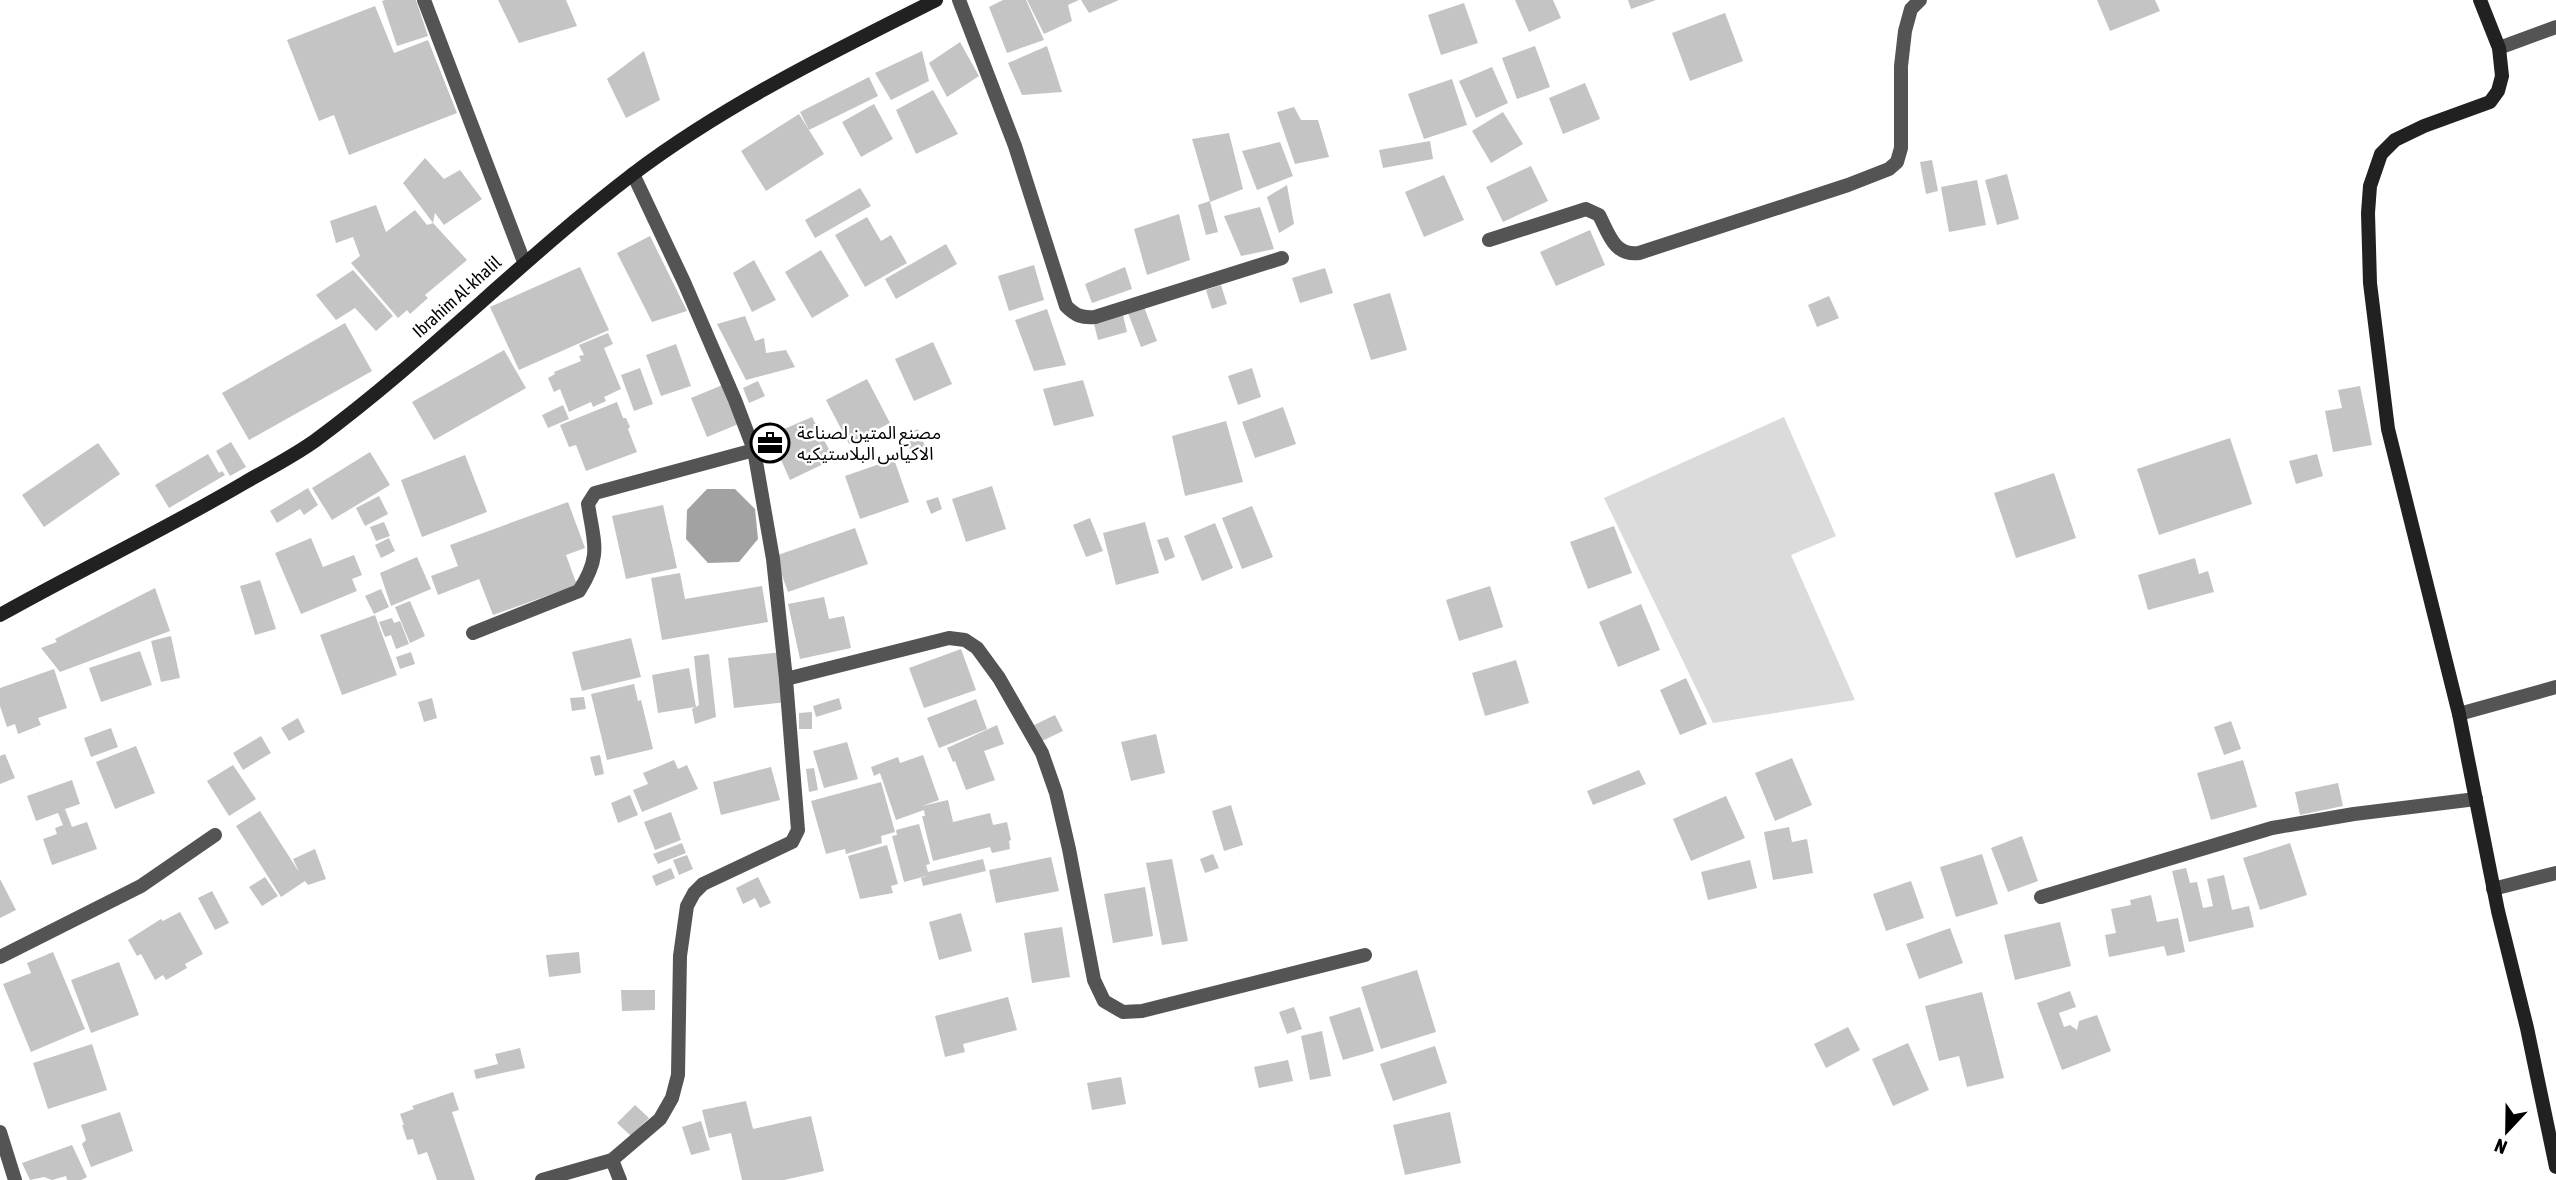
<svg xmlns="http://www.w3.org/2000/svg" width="2556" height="1180" viewBox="0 0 2556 1180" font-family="'Asap Condensed','Noto Sans Arabic',sans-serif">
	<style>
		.green { fill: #dbdbdb }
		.water { fill: #a2a2a2 }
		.building { fill: #c4c4c4 }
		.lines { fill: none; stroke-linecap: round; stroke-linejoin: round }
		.street { stroke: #545454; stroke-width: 14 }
		.secondary { stroke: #212121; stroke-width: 14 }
		.labels { text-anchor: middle; stroke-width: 5; stroke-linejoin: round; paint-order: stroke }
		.street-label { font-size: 18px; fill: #000; stroke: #fff }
		.poi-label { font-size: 18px; fill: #000; stroke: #fff; text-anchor: start }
	</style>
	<rect width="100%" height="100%" fill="#fff"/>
	<polygon class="green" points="1784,417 1836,536 1791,555 1855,700 1713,723 1604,498"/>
	<polygon class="water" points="707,489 735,489 755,509 758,539 739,562 708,563 686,539 687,510"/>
	<g class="building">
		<polygon points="385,0 416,0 428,36 397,46 382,1"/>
		<polygon points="498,0 566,0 577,26 519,43"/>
		<polygon points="1003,0 1026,0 1044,40 1007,53 989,7"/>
		<polygon points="1027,0 1079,0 1068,5 1072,21 1044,34"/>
		<polygon points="1081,0 1119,0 1089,13"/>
		<polygon points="1515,0 1553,0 1561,18 1529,32"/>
		<polygon points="1628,0 1656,0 1631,9"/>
		<polygon points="2097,0 2155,0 2160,11 2110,31"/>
		<polygon points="1464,3 1478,43 1441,55 1428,15"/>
		<polygon points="375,6 394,53 428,40 457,113 349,155 334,115 319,121 287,40"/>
		<polygon points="1725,13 1743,61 1690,81 1672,33"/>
		<polygon points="960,42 979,76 947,97 929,63"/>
		<polygon points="1047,46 1062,92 1022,95 1008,63"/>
		<polygon points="1535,46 1550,87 1517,99 1502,58"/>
		<polygon points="644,51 660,100 626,118 607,79"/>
		<polygon points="922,51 929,81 891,100 875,73"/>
		<polygon points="1492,67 1508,103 1476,118 1459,81"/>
		<polygon points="869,77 878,96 809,130 800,112"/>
		<polygon points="1452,79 1467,125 1424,139 1408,94"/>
		<polygon points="1585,83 1600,119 1563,134 1549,98"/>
		<polygon points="933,90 958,134 916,154 896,110"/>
		<polygon points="874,104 893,139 861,157 842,122"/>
		<polygon points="1294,107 1301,120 1318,120 1329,157 1295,164 1277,112"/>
		<polygon points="1503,112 1523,144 1491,163 1472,131"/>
		<polygon points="799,114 824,154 766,191 741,151"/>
		<polygon points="1229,133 1243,189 1210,202 1218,232 1206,235 1198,205 1210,201 1192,139"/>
		<polygon points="1430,141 1433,159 1383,168 1379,150"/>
		<polygon points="1280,142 1293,176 1257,190 1242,151"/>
		<polygon points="425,158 444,179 460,170 482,199 444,225 435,213 433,223 467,260 425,295 428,298 410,314 407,310 398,318 351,263 360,256 353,237 336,243 330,221 376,205 386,232 415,210 427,225 433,223 403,183"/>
		<polygon points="1932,160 1938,191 1926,194 1920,162"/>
		<polygon points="1531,166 1548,201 1503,222 1486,187"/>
		<polygon points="2007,174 2019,219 1997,225 1985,180"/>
		<polygon points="1444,175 1464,220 1424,237 1405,192"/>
		<polygon points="1977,180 1986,225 1949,232 1941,187"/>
		<polygon points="1287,185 1294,224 1279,233 1267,197"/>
		<polygon points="860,188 871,206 815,238 805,220"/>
		<polygon points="1260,207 1274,249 1241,256 1224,216"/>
		<polygon points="1179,214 1190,260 1147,275 1134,229"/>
		<polygon points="867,217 881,241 891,235 907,263 865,287 835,235"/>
		<polygon points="1590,230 1605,265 1556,286 1540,252"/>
		<polygon points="650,236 687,311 652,322 617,253"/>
		<polygon points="946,244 957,264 896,299 885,279"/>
		<polygon points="821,250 849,296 812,318 785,272"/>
		<polygon points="754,260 776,300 752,312 733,273"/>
		<polygon points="1034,265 1044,300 1009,311 998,276"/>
		<polygon points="580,267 609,330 519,370 490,307"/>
		<polygon points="1125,267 1132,289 1092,303 1085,284"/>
		<polygon points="1325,268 1333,293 1300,303 1292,278"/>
		<polygon points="353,270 393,316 376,331 355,308 336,320 316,295"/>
		<polygon points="1221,285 1227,304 1212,309 1206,290"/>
		<polygon points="1390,293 1407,350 1371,360 1353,304"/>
		<polygon points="1829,296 1839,318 1817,327 1808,305"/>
		<polygon points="1144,307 1157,341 1141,347 1128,313"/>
		<polygon points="1047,309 1066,365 1034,371 1015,320"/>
		<polygon points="1123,315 1127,332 1098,340 1094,324"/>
		<polygon points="745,316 755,341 764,338 766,353 786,350 795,367 746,380 717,324"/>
		<polygon points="345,323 372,371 249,440 222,393"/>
		<polygon points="608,333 613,344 604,348 621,389 604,397 606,401 593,407 591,402 569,412 560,389 554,392 548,378 555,374 554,372 581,361 579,356 584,355 579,345"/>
		<polygon points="933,342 952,384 914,401 895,359"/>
		<polygon points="676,344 691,386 661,396 646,355"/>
		<polygon points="504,350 526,388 434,440 412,402"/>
		<polygon points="640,368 653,404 634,411 621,375"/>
		<polygon points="1252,368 1261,397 1238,405 1228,376"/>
		<polygon points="867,379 890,423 849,444 826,400"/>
		<polygon points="1083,380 1094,416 1054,426 1043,389"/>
		<polygon points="758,381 765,396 749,403 743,388"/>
		<polygon points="725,384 741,423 707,437 691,398"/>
		<polygon points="2360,386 2372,445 2333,452 2325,411 2342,408 2338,390"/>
		<polygon points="617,402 623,418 626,418 630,427 628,429 637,452 586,471 576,445 569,447 560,425"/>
		<polygon points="563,405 569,419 548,428 542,415"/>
		<polygon points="1283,407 1296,444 1255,458 1242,422"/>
		<polygon points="812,417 834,459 790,480 770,435"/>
		<polygon points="1226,421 1243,482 1185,496 1172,436"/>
		<polygon points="918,429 925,446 911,452 904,435"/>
		<polygon points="2230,438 2252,504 2159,535 2137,469"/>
		<polygon points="231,442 246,467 230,476 216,451"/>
		<polygon points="98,443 120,474 44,527 22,495"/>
		<polygon points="370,452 390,485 332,520 312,488"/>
		<polygon points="208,454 219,473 222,471 225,475 169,508 155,485"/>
		<polygon points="2317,454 2323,476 2296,484 2289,461"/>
		<polygon points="465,455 487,512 422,537 401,480"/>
		<polygon points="894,459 909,502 860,519 845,476"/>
		<polygon points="2054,473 2076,538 2016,558 1994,493"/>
		<polygon points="992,486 1006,529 966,542 952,499"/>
		<polygon points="308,488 318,505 304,515 300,509 277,523 270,511"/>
		<polygon points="379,496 388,514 365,526 356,508"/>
		<polygon points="938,497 942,509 931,514 926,501"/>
		<polygon points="568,502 585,548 566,555 577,585 493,615 479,579 438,595 431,576 458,566 450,545"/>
		<polygon points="663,505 677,568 626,579 612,516"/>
		<polygon points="1252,506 1273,557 1242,569 1222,518"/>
		<polygon points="1090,518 1103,551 1086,557 1073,525"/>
		<polygon points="384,522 390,536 376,541 370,527"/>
		<polygon points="1145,522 1159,573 1116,585 1103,533"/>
		<polygon points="1215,523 1233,568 1202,581 1184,536"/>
		<polygon points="1614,526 1632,573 1588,589 1570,542"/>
		<polygon points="855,528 868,564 788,592 775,556"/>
		<polygon points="1168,537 1175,557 1165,561 1157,540"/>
		<polygon points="311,538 323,567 354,555 362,575 352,579 357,591 301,614 275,553"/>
		<polygon points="389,538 395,551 381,558 375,545"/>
		<polygon points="417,557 431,589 391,606 380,573"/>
		<polygon points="2195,558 2199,574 2208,571 2214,592 2148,610 2138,575"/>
		<polygon points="680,573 685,599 762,586 768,622 662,640 651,578"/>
		<polygon points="260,580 276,629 255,635 240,586"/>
		<polygon points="1490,586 1503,627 1459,641 1446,600"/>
		<polygon points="155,588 170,631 60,672 41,648 57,642 55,639"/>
		<polygon points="381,589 389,607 374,614 365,596"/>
		<polygon points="824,597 829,619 844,616 851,648 800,659 788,604"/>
		<polygon points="410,601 425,636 410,643 395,607"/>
		<polygon points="1641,604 1660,650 1618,667 1599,622"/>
		<polygon points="375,615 397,675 342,695 320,635"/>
		<polygon points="392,618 394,623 400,621 409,644 396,649 391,635 385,637 379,622"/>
		<polygon points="171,636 180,678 161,682 151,641"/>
		<polygon points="631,638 641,677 582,691 572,652"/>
		<polygon points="961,649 976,690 924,708 909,668"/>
		<polygon points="140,651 152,685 101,702 89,668"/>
		<polygon points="411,652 415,664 400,669 396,657"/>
		<polygon points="782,652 787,702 734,708 728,658"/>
		<polygon points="709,654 716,717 695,724 692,709 695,707 658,713 652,675 689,668 696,707 699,705 694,656"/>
		<polygon points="1516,660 1529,703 1485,716 1472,673"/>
		<polygon points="54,669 67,708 38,718 41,725 18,734 15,724 7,727 0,706 0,688"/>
		<polygon points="1686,678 1707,724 1680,735 1660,690"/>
		<polygon points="634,684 638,701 641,700 653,749 607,760 591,694"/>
		<polygon points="584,697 586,709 572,711 570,698"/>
		<polygon points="432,698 437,718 424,722 418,702"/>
		<polygon points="839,698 842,709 816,717 813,706"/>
		<polygon points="976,699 987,729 939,748 927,718"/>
		<polygon points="812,712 812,729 799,729 799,713"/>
		<polygon points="1055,715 1063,731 1042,741 1034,725"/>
		<polygon points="298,718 305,732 289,741 281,728"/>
		<polygon points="2231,721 2241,749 2224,755 2214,727"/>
		<polygon points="997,725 1004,744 984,751 995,780 966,790 955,761 953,762 947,748"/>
		<polygon points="111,728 118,747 91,757 84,738"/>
		<polygon points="1156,734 1165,773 1131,781 1121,742"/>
		<polygon points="261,736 271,753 243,770 233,753"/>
		<polygon points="847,742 858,779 824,788 813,751"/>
		<polygon points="136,746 155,793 115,809 96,762"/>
		<polygon points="5,754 15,778 0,784 0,756"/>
		<polygon points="600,755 604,774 595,776 590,757"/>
		<polygon points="923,755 939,800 922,806 948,800 953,822 990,813 993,825 1007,822 1011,840 1009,841 1010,849 992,853 990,847 933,861 922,816 925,816 924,810 896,820 880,773 874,776 871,767 898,757 900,763"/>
		<polygon points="1792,758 1812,805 1775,821 1755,773"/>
		<polygon points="674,760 678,769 687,765 698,789 642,812 633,790 648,784 643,773"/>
		<polygon points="2243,760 2257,807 2211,820 2197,773"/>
		<polygon points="233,765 256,799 229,816 207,781"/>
		<polygon points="771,767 780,800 721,815 713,782"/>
		<polygon points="814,768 818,790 809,792 806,769"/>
		<polygon points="1639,770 1646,784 1593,805 1587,791"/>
		<polygon points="72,780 80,804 65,809 72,827 87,822 97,849 52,865 43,839 57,834 55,828 63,825 58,813 36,821 27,796"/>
		<polygon points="881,782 895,832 881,836 882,843 846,854 845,849 826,854 811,801"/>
		<polygon points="2338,783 2343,806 2300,815 2295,792"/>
		<polygon points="630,795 638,815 618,823 611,803"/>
		<polygon points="1726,796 1745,838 1691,861 1673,819"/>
		<polygon points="1231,805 1243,845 1224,851 1212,811"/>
		<polygon points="260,811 299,872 293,859 315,849 326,879 308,885 305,881 281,897 236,826"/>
		<polygon points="671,812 681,840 655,850 644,822"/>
		<polygon points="919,824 930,864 926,865 928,872 983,859 986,871 923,886 921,878 930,875 904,882 892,836 897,835 896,830"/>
		<polygon points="1789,827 1792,842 1807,839 1813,873 1773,880 1764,832"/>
		<polygon points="2022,836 2038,881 2008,892 1991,848"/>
		<polygon points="682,843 686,853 658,864 653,854"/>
		<polygon points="2290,843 2307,895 2260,910 2243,858"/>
		<polygon points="887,845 898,884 891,886 893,893 860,899 848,856"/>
		<polygon points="1213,854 1219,868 1205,873 1200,859"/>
		<polygon points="1982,854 1998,904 1956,917 1940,867"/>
		<polygon points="687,855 693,869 679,875 673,860"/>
		<polygon points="1051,857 1059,891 996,903 989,870"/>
		<polygon points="1172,859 1188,941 1162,945 1146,863"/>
		<polygon points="1750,860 1757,888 1708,900 1701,872"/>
		<polygon points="671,868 675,878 656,886 652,876"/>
		<polygon points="2186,868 2190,883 2197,882 2203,908 2213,906 2207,879 2224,875 2232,910 2249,906 2254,927 2189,942 2172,871"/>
		<polygon points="265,877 278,896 262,906 249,887"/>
		<polygon points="758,877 771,903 760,908 755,898 743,904 736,888"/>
		<polygon points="0,879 16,910 0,918"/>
		<polygon points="1911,881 1924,918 1886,931 1873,894"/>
		<polygon points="1145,887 1153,936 1113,943 1104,894"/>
		<polygon points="212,891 229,923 215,930 198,898"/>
		<polygon points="2151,895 2157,922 2178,918 2185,952 2167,956 2164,946 2109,957 2105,935 2116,933 2111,909 2131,905 2130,900"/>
		<polygon points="180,912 203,954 185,964 187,968 166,980 163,975 155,980 141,954 137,956 128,940 161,919 163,921"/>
		<polygon points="961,913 972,951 939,960 929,922"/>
		<polygon points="2060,922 2071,966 2015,980 2004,935"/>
		<polygon points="1062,927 1070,977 1032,983 1024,933"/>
		<polygon points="1950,928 1963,963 1919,979 1906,944"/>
		<polygon points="53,952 85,1029 31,1052 3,984 31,973 27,963"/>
		<polygon points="579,952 581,973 549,977 546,955"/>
		<polygon points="119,962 139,1015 91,1033 71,980"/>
		<polygon points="1417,970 1436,1032 1381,1049 1361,987"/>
		<polygon points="621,990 655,990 655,1010 622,1011"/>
		<polygon points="2070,991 2076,1007 2059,1013 2064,1027 2070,1025 2077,1030 2079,1021 2097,1015 2111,1051 2062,1070 2037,1003"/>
		<polygon points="1982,992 2004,1078 1967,1087 1959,1056 1939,1061 1925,1006"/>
		<polygon points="1008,997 1017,1030 963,1044 965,1052 945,1057 935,1016"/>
		<polygon points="1294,1007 1302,1029 1287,1034 1279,1012"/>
		<polygon points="1360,1007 1374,1051 1343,1060 1329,1017"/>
		<polygon points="1848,1027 1860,1050 1826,1068 1814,1044"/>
		<polygon points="1322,1031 1331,1076 1310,1080 1301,1036"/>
		<polygon points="1908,1043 1929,1090 1893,1106 1872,1059"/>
		<polygon points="92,1044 107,1090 48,1109 33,1063"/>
		<polygon points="1435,1046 1447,1083 1393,1101 1380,1064"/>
		<polygon points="520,1048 525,1068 476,1079 474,1070 498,1064 495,1054"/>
		<polygon points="1288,1060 1293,1081 1259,1088 1254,1067"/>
		<polygon points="1121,1077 1126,1104 1092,1110 1087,1083"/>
		<polygon points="453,1092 459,1110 452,1112 475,1180 437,1180 427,1152 418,1155 413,1139 407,1140 402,1125 404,1125 400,1114 414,1109 412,1106"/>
		<polygon points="746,1101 753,1129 811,1116 824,1171 784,1180 742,1180 731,1133 709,1138 702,1110"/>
		<polygon points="635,1105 649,1118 631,1136 617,1123"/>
		<polygon points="120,1112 133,1151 91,1167 82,1144 86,1140 81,1125"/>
		<polygon points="1450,1112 1461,1163 1405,1175 1393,1125"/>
		<polygon points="701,1121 710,1150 691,1155 682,1127"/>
		<polygon points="72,1145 87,1177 81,1180 67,1180 66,1176 52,1180 44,1177 30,1180 22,1163"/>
	</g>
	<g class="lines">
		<g class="street">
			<polyline points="424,0 524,262"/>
			<path d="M959,0L1015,146L1066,306C1076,316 1082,318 1095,317L1282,258"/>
			<polyline points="2499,48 2556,27"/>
			<path d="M1489,240L1586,209L1599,215C1609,234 1614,256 1639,253L1848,185L1889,169L1897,162L1901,148V66L1905,31L1911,9L1920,0"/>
			<path d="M473,633L579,591C602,555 594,544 588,504L595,493L754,450"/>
			<polyline points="786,679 949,638 965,640 977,648 999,678 1042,753 1056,793 1069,849 1094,980 1104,1001 1123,1012 1142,1011 1365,955"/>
			<polyline points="2459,714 2556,687"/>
			<polyline points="2493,889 2556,873"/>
			<polyline points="2041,897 2272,828 2354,814 2476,799"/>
			<polyline points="0,957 141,886 215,835"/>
			<polyline points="0,1132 15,1180"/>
			<polyline points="612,1160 620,1180"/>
			<polyline points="542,1180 612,1160 660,1119 672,1098 678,1075 680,956 687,906 694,893 703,884 792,842 798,830 786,679 773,559 754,450 735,400 684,282 633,174"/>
		</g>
		<g class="secondary">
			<polyline points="2480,0 2499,48 2502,76 2498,91 2490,102 2424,126 2395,140 2381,154 2370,186 2368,213 2370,283 2388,429 2459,714 2498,911 2527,1028 2556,1167"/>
			<path d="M0,615C80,570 164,530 244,483C268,469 294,456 316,440C427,358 523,258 633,174C726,104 832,52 936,0"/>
		</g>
	</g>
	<defs>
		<symbol id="office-ring" viewBox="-11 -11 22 22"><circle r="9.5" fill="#fff" stroke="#000" stroke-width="1.5"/><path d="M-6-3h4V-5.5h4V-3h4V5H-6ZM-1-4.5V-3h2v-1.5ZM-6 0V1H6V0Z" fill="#000"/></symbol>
	</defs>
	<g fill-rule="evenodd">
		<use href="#office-ring" x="748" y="421" width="44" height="44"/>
	</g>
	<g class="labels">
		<g class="street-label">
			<text transform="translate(457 297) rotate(-42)" y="6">Ibrahim Al-khalil</text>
		</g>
		<g class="poi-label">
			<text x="797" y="439">مصنع المتين لصناعة<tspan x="797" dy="21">الاكياس البلاستيكيه</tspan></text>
		</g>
	</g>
	<g transform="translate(2507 1131) rotate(202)" stroke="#ffffff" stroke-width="5" paint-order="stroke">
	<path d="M0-5L12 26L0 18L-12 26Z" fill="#000000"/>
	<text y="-10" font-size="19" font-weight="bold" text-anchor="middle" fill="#000000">N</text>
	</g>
</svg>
